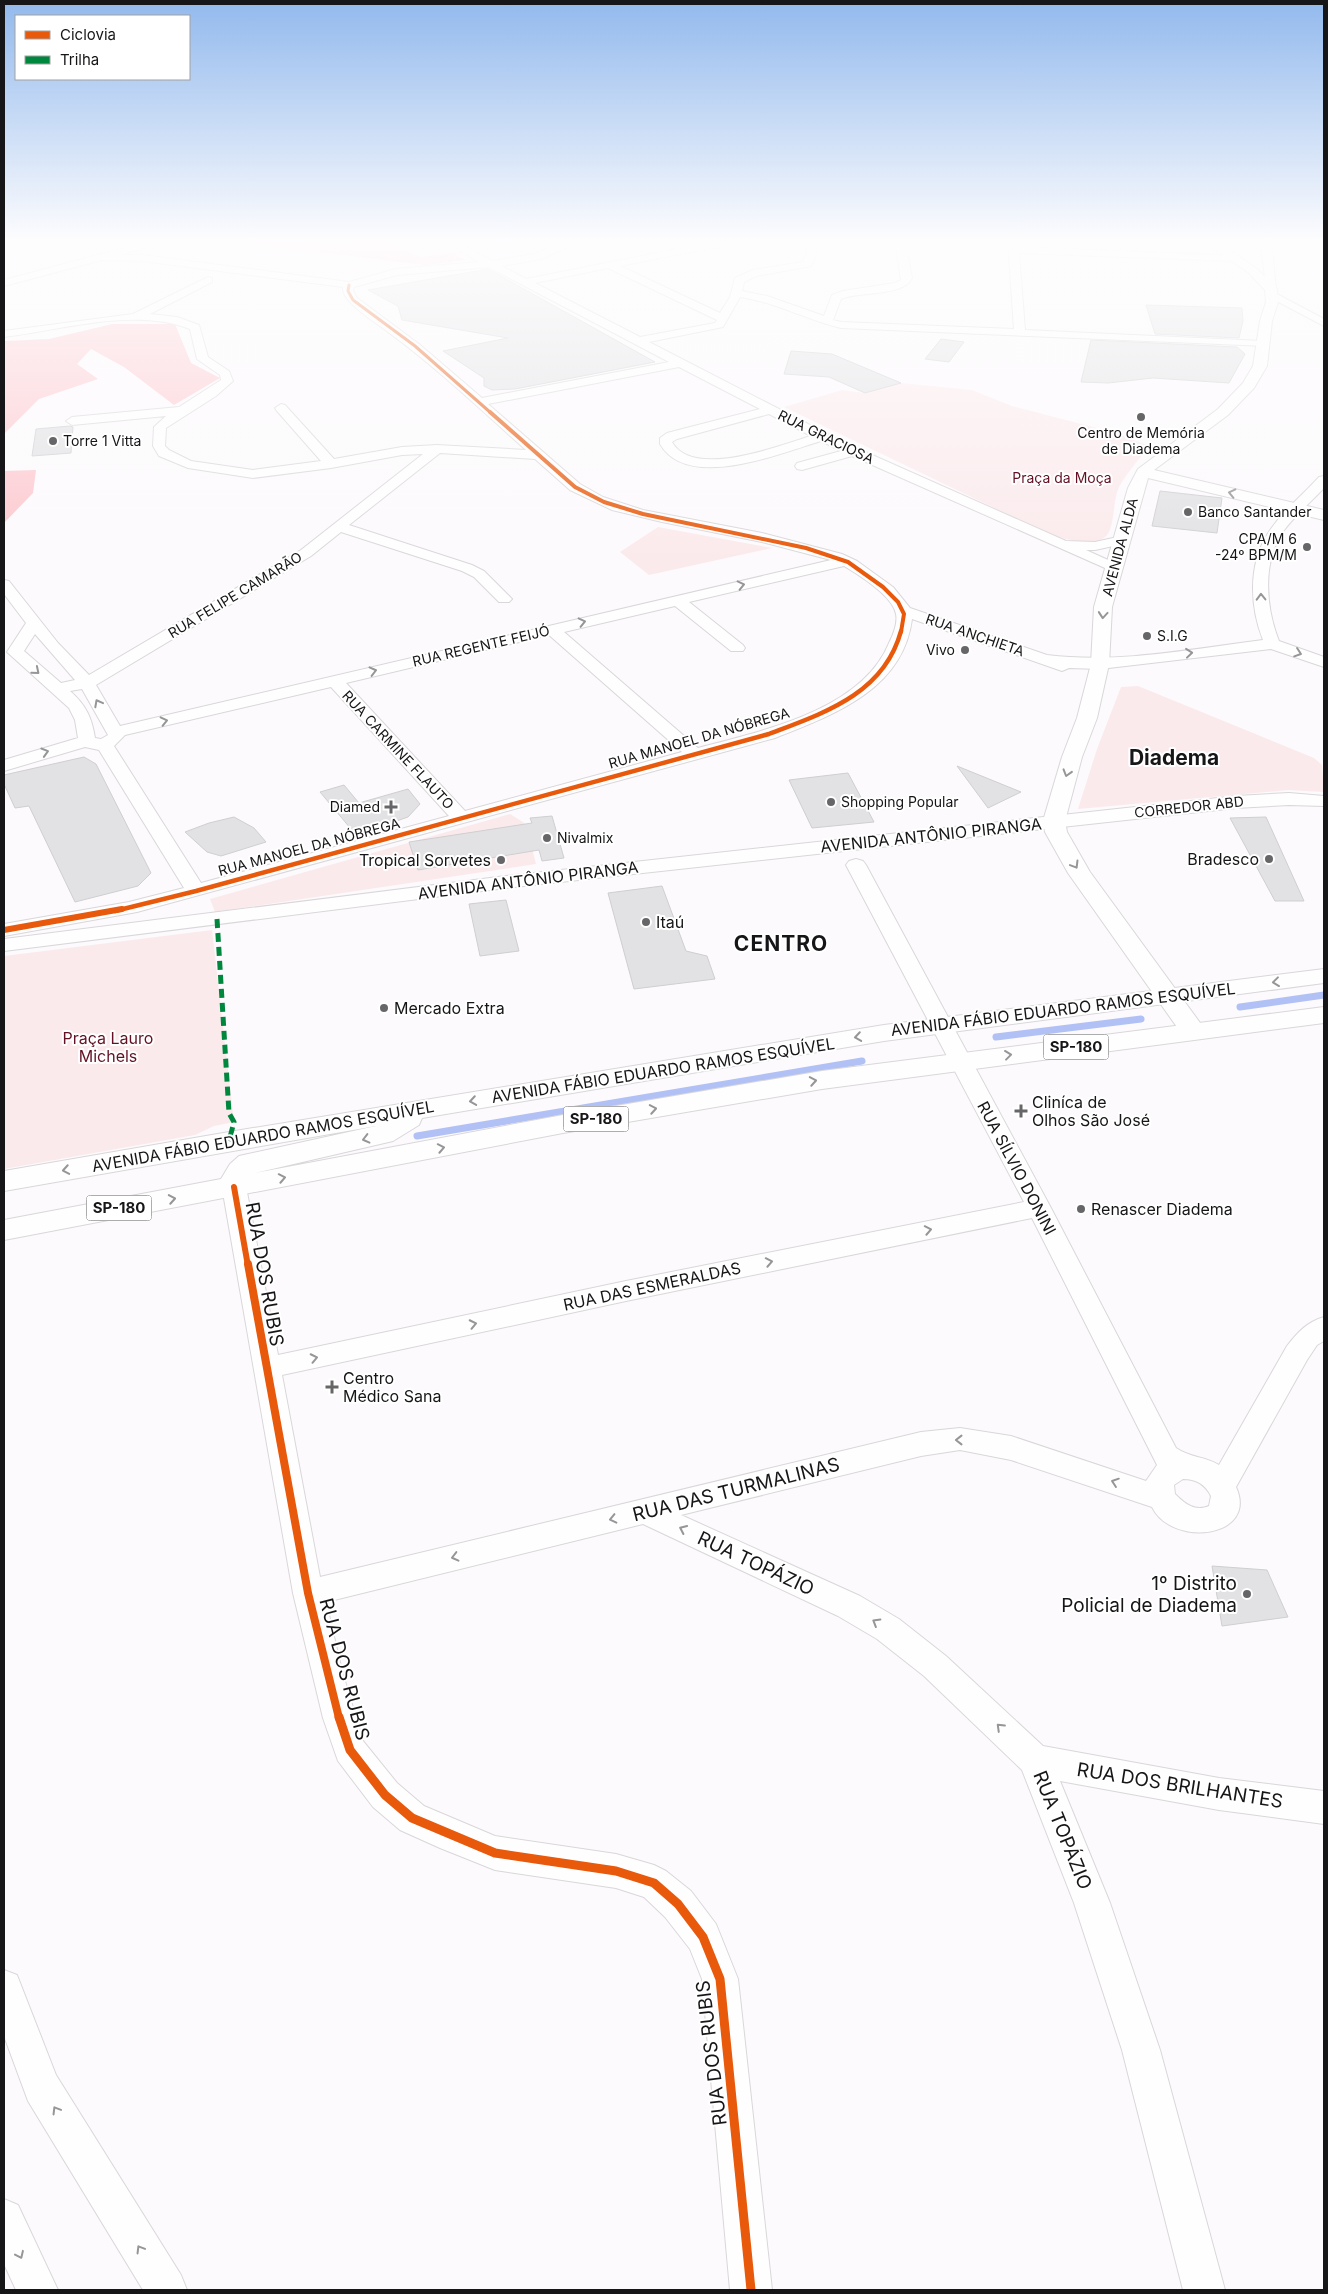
<svg xmlns="http://www.w3.org/2000/svg" width="1328" height="2294" viewBox="0 0 1328 2294" font-family="Inter,sans-serif">
	<style>
		.green { fill: #fbeaec }
		.forest { fill: #fcc8ce }
		.lines { fill: none; stroke-linecap: round; stroke-linejoin: round }
		.stream { stroke: #b1c1f5; stroke-width: 7 }
		.building { fill: #e2e1e3; stroke: #cfced0 }
		.street-casing { stroke: #d9d7d9; stroke-width: 2 }
		.secondary-casing { stroke: #d9d7d9; stroke-width: 2 }
		.primary-casing { stroke: #d9d7d9; stroke-width: 2 }
		.street { fill: #fffeff; fill-rule: evenodd }
		.secondary { fill: #fffeff; fill-rule: evenodd }
		.primary { fill: #fffeff; fill-rule: evenodd }
		.quiet { stroke: #00873e; stroke-width: 5; stroke-dasharray: 9 5; stroke-linecap: butt }
		.cycleway-far5-casing { stroke: #fff; stroke-width: 4.5 }
		.cycleway-far4-casing { stroke: #fff; stroke-width: 5.5 }
		.cycleway-far3-casing { stroke: #fff; stroke-width: 7 }
		.cycleway-far2-casing { stroke: #fff; stroke-width: 9 }
		.cycleway-far1-casing { stroke: #fff; stroke-width: 11 }
		.cycleway-casing { stroke: #fff; stroke-width: 12 }
		.cycleway-far5 { stroke: #e8590c; stroke-width: 3 }
		.cycleway-far4 { stroke: #e8590c; stroke-width: 4 }
		.cycleway-far3 { stroke: #e8590c; stroke-width: 4.5 }
		.cycleway-far2 { stroke: #e8590c; stroke-width: 6 }
		.cycleway-far1 { stroke: #e8590c; stroke-width: 8 }
		.cycleway { stroke: #e8590c; stroke-width: 9 }
		.oneway { stroke: #969597 }
		.poi-dot { fill: #666567; stroke: #fff; stroke-width: 2 }
		.labels { text-anchor: middle; stroke-width: 4; stroke-linejoin: round; paint-order: stroke }
		.far-poi-label { font-size: 14px; fill: #161517; stroke: #fff; text-anchor: start }
		.far-street-label { font-size: 14px; fill: #161517; stroke: #fff }
		.far-park-label { font-size: 14px; fill: #621224; stroke: #fff }
		.shield { fill: #fff; stroke: #5c5b5d; stroke-width: 1 }
		.shield-label { font-size: 15px; font-weight: bold; fill: #161517 }
		.street-label { font-size: 16px; fill: #161517; stroke: #fff }
		.poi-label { font-size: 16px; fill: #161517; stroke: #fff; text-anchor: start }
		.park-label { font-size: 16px; fill: #621224; stroke: #fff }
		.near-street-label { font-size: 19px; fill: #161517; stroke: #fff }
		.near-poi-label { font-size: 19px; fill: #161517; stroke: #fff; text-anchor: end }
		.far-town-label { font-size: 21px; font-weight: bold; fill: #161517; stroke: #fff }
		.district-label { font-size: 21px; font-weight: bold; letter-spacing: 1px; fill: #161517; stroke: #fff }
	</style>
	<rect width="100%" height="100%" fill="#fcfafc"/>
	<g class="green">
		<path d="M901,383L972,390L1012,406L1116,433L1149,446C1139,459 1127,473 1119,487C1113,500 1115,518 1109,532C1098,553 1054,536 1038,529L784,407L842,390L865,393Z"/>
		<polygon points="658,527 772,548 649,575 620,552"/>
		<polygon points="1138,686 1314,758 1322,765 1324,792 1288,790 1078,809 1097,749 1121,687"/>
		<polygon points="510,814 526,824 536,864 215,912 210,899"/>
		<polygon points="212,930 234,1122 214,1126 195,1135 4,1169 4,956"/>
	</g>
	<g class="forest">
		<polygon points="259,241 387,241 421,257 452,253 466,260 425,265 250,244"/>
		<polygon points="112,324 175,324 191,363 220,378 174,405 124,367 91,349 77,364 98,379 39,399 4,434 4,341 49,339"/>
		<polygon points="36,470 33,493 4,523 4,471"/>
	</g>
	<g class="lines">
		<g class="stream">
			<polyline points="1240,1007 1324,995"/>
			<polyline points="996,1037 1141,1019"/>
			<polyline points="417,1136 862,1061"/>
		</g>
	</g>
	<g class="building">
		<polygon points="488,269 655,362 515,389 492,390 484,386 484,378 443,351 508,338 402,320 398,306 368,290"/>
		<polygon points="1146,305 1242,308 1243,321 1239,338 1155,334"/>
		<polygon points="941,339 964,342 949,362 925,359"/>
		<polygon points="1091,340 1237,347 1245,354 1229,383 1153,378 1108,383 1081,382"/>
		<polygon points="791,351 832,354 901,383 865,393 829,377 784,374"/>
		<polygon points="70,426 73,427 71,453 32,456 36,429"/>
		<polygon points="1160,491 1222,498 1217,533 1152,526"/>
		<polygon points="84,757 96,764 151,873 138,886 75,902 29,806 15,808 4,784 4,775"/>
		<polygon points="957,766 1021,792 988,808"/>
		<polygon points="848,773 874,822 812,828 789,780"/>
		<polygon points="344,785 359,803 408,789 420,804 408,817 356,835 320,792"/>
		<polygon points="552,816 564,858 542,861 539,850 418,870 409,842 532,823 530,818"/>
		<polygon points="234,817 254,828 266,842 221,856 207,852 185,832 209,823"/>
		<polygon points="1266,817 1304,901 1275,901 1230,818"/>
		<polygon points="662,886 686,951 707,956 715,979 634,989 608,893"/>
		<polygon points="506,900 519,951 480,956 469,904"/>
		<polygon points="1212,1566 1267,1570 1288,1617 1222,1626"/>
	</g>
	<g class="lines">
		<defs>
			<g id="street">
				<path d="M150,241H166L122,255H142L349,282L396,269L479,262L444,241H456L492,261L534,254L568,241H581L541,259L502,266L526,279L717,241H736L731,244L620,266L720,313L730,297L735,278L753,270L803,262L807,253L805,241H815L817,253L811,266L756,276L744,282L742,291L767,296L824,316L832,295L843,291L895,283L901,280L895,241H905L912,278C903,297 859,291 841,299L833,320L841,322L1014,329L1008,241H1018V247L1240,256V260L1236,261L1019,253L1025,330L1263,341L1269,344L1267,346L841,328C807,320 775,302 740,297L723,327L649,342L843,442L1066,541L1095,542L1122,536L1127,537L1129,540L1127,543L1095,550H1086L1119,565L1121,568L1114,572L852,456L802,470L797,469L795,466L797,463L841,451L821,441C781,453 688,492 660,444V438L667,433L760,409L679,367L488,404L580,484L603,497L643,510L762,533L842,554L857,561L893,587L910,608L1047,655C1118,664 1192,649 1263,640C1250,607 1248,566 1267,535C1280,513 1302,496 1319,477L1324,476V488C1310,503 1294,516 1282,533C1262,564 1266,608 1279,641L1324,657V667L1271,649L1100,669L1069,668L1062,671L912,619C903,690 833,715 775,738L137,912L4,936V924L129,902L184,888L99,750L85,747L4,771V760L78,738L75,720L69,708L7,652L26,623L4,594V580L9,581L58,643L89,675L301,550L423,454L402,455L331,468L253,478L188,468L159,456L153,446L154,427L166,416L72,425L66,421L72,417L179,407L221,380L220,375L197,359L190,329C135,307 61,330 4,337V331L133,314L208,277L212,278V282L150,314L177,317L199,325L208,357L229,371L233,381L216,396L166,428L165,446L169,450L191,461L253,470L321,461L277,411L275,408L281,404L285,405L334,459L402,447L437,445L526,450C481,410 437,368 388,332C377,323 341,302 343,287L142,261L102,260L4,286V280ZM489,267L496,271L669,362L482,398L419,344L357,298L353,291L354,287L397,275ZM608,268L717,320L715,323L640,337L535,283ZM769,414L811,436C781,445 693,480 672,442L677,439ZM440,453L535,459L570,490L612,510L662,522L762,542L831,560L120,726L96,685L311,556L341,532L462,571L474,577L499,602H509L512,599L484,571L472,565L349,525ZM844,566C859,575 893,596 896,614C898,623 893,635 889,643C862,710 762,731 698,748L564,632L675,606L731,651H743L745,648L743,645L689,602ZM35,634L75,680L61,683L24,651ZM549,635L682,752L465,811L346,683ZM331,687L449,816L201,883L114,746L125,735ZM82,689L108,735L101,739L95,738C92,718 86,705 70,691Z"/>
				<polygon points="1261,241 1271,241 1276,289 1271,292 1266,289"/>
				<polygon points="1273,292 1324,319 1324,326 1269,297 1269,293"/>
				<polygon points="1289,793 1324,796 1324,806 1289,805 1236,808 506,888 4,951 4,939 506,876 1236,796"/>
				<path d="M856,859L863,861L866,865L1051,1208L1176,1448C1191,1458 1204,1456 1219,1465L1287,1346C1298,1332 1307,1322 1324,1317V1341L1317,1345L1307,1360L1236,1487C1259,1538 1172,1548 1152,1507L1011,1460L960,1450L921,1456L681,1515L860,1596L899,1619L946,1656L1043,1746L1219,1778L1324,1791V1824L1219,1810L1060,1781L1110,1903L1160,2050L1225,2290H1183L1122,2050L1074,1903L1022,1770L924,1676L877,1639L838,1616L643,1524L326,1602L342,1671L363,1741L397,1783L424,1806L495,1836L616,1854L654,1865L666,1871L691,1891L716,1924L738,1979L772,2290H730L702,1979L690,1949L665,1917L644,1897L616,1888L495,1870L440,1848L400,1830L373,1807L338,1761L323,1718L293,1593L222,1187L225,1181L234,1178L243,1181L246,1187L278,1355L626,1281L1024,1202L846,865L849,861ZM1032,1218L1157,1465L1146,1481L1011,1436L960,1428L921,1432L320,1577L282,1375L626,1301ZM1183,1479C1196,1479 1205,1484 1211,1496L1209,1506C1195,1512 1185,1504 1175,1494L1174,1485Z"/>
				<polygon points="4,1970 17,1975 56,2075 181,2275 187,2290 143,2290 28,2101 4,2036"/>
				<polygon points="4,2199 18,2205 58,2290 16,2290 4,2264"/>
			</g>
			<polygon id="secondary" points="1203,241 1216,241 1257,269 1277,289 1278,302 1272,321 1267,366 1254,388 1228,415 1154,470 1324,510 1324,520 1148,478 1112,607 1109,664 1097,718 1082,757 1065,821 1067,832 1090,872 1206,1031 1202,1037 1193,1039 1184,1037 1068,873 1045,832 1043,821 1062,757 1077,718 1091,664 1094,607 1128,488 1138,469 1218,409 1243,383 1253,366 1260,321 1266,302 1265,290 1249,273"/>
			<polygon id="primary" points="1324,969 1324,983 884,1041 422,1118 419,1125 393,1141 255,1173 563,1115 822,1071 1324,1007 1324,1023 822,1089 563,1133 4,1240 4,1220 221,1179 230,1164 239,1156 376,1126 4,1191 4,1171 229,1132 884,1025"/>
		</defs>
		<use href="#street" class="street-casing"/>
		<use href="#secondary" class="secondary-casing"/>
		<use href="#primary" class="primary-casing"/>
		<use href="#street" class="street"/>
		<use href="#secondary" class="secondary"/>
		<use href="#primary" class="primary"/>
		<polyline class="quiet" points="217,919 229,1113 234,1122 229,1141"/>
		<defs>
			<polyline id="cycleway-far5" points="349,285 348,291 353,300 415,346 491,413"/>
			<polyline id="cycleway-far4" points="490,412 575,487 604,502 643,514 806,548 848,562 883,587 898,602 904,614 901,632"/>
			<path id="cycleway-far3" d="M115,911L196,891L769,734C824,713 884,694 901,631"/>
			<g id="cycleway-far2">
				<polyline points="4,930 122,909"/>
				<polyline points="234,1187 248,1266"/>
			</g>
			<polyline id="cycleway-far1" points="248,1264 308,1593 339,1718"/>
			<polyline id="cycleway" points="339,1717 350,1750 385,1795 412,1818 495,1853 616,1871 654,1883 678,1904 703,1937 720,1979 751,2290"/>
		</defs>
		<use href="#cycleway-far5" class="cycleway-far5-casing"/>
		<use href="#cycleway-far4" class="cycleway-far4-casing"/>
		<use href="#cycleway-far3" class="cycleway-far3-casing"/>
		<use href="#cycleway-far2" class="cycleway-far2-casing"/>
		<use href="#cycleway-far1" class="cycleway-far1-casing"/>
		<use href="#cycleway" class="cycleway-casing"/>
		<use href="#cycleway-far5" class="cycleway-far5"/>
		<use href="#cycleway-far4" class="cycleway-far4"/>
		<use href="#cycleway-far3" class="cycleway-far3"/>
		<use href="#cycleway-far2" class="cycleway-far2"/>
		<use href="#cycleway-far1" class="cycleway-far1"/>
		<use href="#cycleway" class="cycleway"/>
	</g>
	<defs><path id="oneway-chevron" d="M-2-3.5L2.5 0L-2 3.5" fill="none" stroke-width="1.6" stroke-linecap="round" stroke-linejoin="round" transform="scale(1.25)"/></defs>
	<g class="oneway">
		<use href="#oneway-chevron" transform="translate(1232 493) rotate(-167)"/>
		<use href="#oneway-chevron" transform="translate(741 585) rotate(-13)"/>
		<use href="#oneway-chevron" transform="translate(1261 597) rotate(-91)"/>
		<use href="#oneway-chevron" transform="translate(1103 615) rotate(95)"/>
		<use href="#oneway-chevron" transform="translate(582 622) rotate(-13)"/>
		<use href="#oneway-chevron" transform="translate(1189 653) rotate(-6)"/>
		<use href="#oneway-chevron" transform="translate(1298 653) rotate(19)"/>
		<use href="#oneway-chevron" transform="translate(36 671) rotate(40)"/>
		<use href="#oneway-chevron" transform="translate(373 671) rotate(-14)"/>
		<use href="#oneway-chevron" transform="translate(98 703) rotate(-118)"/>
		<use href="#oneway-chevron" transform="translate(164 721) rotate(-13)"/>
		<use href="#oneway-chevron" transform="translate(45 752) rotate(-17)"/>
		<use href="#oneway-chevron" transform="translate(1067 773) rotate(107)"/>
		<use href="#oneway-chevron" transform="translate(1075 865) rotate(59)"/>
		<use href="#oneway-chevron" transform="translate(1276 982) rotate(173)"/>
		<use href="#oneway-chevron" transform="translate(858 1037) rotate(171)"/>
		<use href="#oneway-chevron" transform="translate(1008 1055) rotate(-7)"/>
		<use href="#oneway-chevron" transform="translate(813 1081) rotate(-10)"/>
		<use href="#oneway-chevron" transform="translate(473 1101) rotate(171)"/>
		<use href="#oneway-chevron" transform="translate(653 1109) rotate(-10)"/>
		<use href="#oneway-chevron" transform="translate(366 1139) rotate(166)"/>
		<use href="#oneway-chevron" transform="translate(441 1148) rotate(-11)"/>
		<use href="#oneway-chevron" transform="translate(66 1170) rotate(170)"/>
		<use href="#oneway-chevron" transform="translate(282 1178) rotate(-11)"/>
		<use href="#oneway-chevron" transform="translate(172 1199) rotate(-10)"/>
		<use href="#oneway-chevron" transform="translate(928 1230) rotate(-11)"/>
		<use href="#oneway-chevron" transform="translate(769 1262) rotate(-11)"/>
		<use href="#oneway-chevron" transform="translate(473 1324) rotate(-12)"/>
		<use href="#oneway-chevron" transform="translate(314 1358) rotate(-12)"/>
		<use href="#oneway-chevron" transform="translate(959 1440) rotate(180)"/>
		<use href="#oneway-chevron" transform="translate(1115 1482) rotate(-161)"/>
		<use href="#oneway-chevron" transform="translate(613 1519) rotate(167)"/>
		<use href="#oneway-chevron" transform="translate(683 1529) rotate(-155)"/>
		<use href="#oneway-chevron" transform="translate(455 1557) rotate(166)"/>
		<use href="#oneway-chevron" transform="translate(876 1622) rotate(-149)"/>
		<use href="#oneway-chevron" transform="translate(1000 1727) rotate(-136)"/>
		<use href="#oneway-chevron" transform="translate(56 2110) rotate(-121)"/>
		<use href="#oneway-chevron" transform="translate(140 2249) rotate(-121)"/>
		<use href="#oneway-chevron" transform="translate(20 2255) rotate(65)"/>
	</g>
	<linearGradient id="sky" x2="0" y2="1"><stop stop-color="#92b9ed"/><stop offset="0.43" stop-color="#fefdfe"/><stop offset="1" stop-color="#fefdfe" stop-opacity="0"/></linearGradient>
	<rect width="1328" height="562" fill="url(#sky)"/>
	<g class="poi-dot">
		<circle cx="1141" cy="417" r="5"/>
		<circle cx="53" cy="441" r="5"/>
		<circle cx="1188" cy="512" r="5"/>
		<circle cx="1307" cy="547" r="5"/>
		<circle cx="1147" cy="636" r="5"/>
		<circle cx="965" cy="650" r="5"/>
		<circle cx="831" cy="802" r="5"/>
		<path d="M388.5 799.5h5v5h5v5h-5v5h-5v-5h-5v-5h5z"/>
		<circle cx="547" cy="838" r="5"/>
		<circle cx="1269" cy="859" r="5"/>
		<circle cx="501" cy="860" r="5"/>
		<circle cx="646" cy="922" r="5"/>
		<circle cx="384" cy="1008" r="5"/>
		<path d="M1018.5 1103.5h5v5h5v5h-5v5h-5v-5h-5v-5h5z"/>
		<circle cx="1081" cy="1209" r="5"/>
		<path d="M329.5 1379.5h5v5h5v5h-5v5h-5v-5h-5v-5h5z"/>
		<circle cx="1247" cy="1594" r="5"/>
	</g>
	<g class="labels">
		<g class="far-poi-label">
			<text x="1141" y="438" text-anchor="middle">Centro de Memória<tspan x="1141" dy="16">de Diadema</tspan></text>
			<text x="63" y="446">Torre 1 Vitta</text>
			<text x="1198" y="517">Banco Santander</text>
			<text x="1297" y="544" text-anchor="end">CPA/M 6<tspan x="1297" dy="16">-24º BPM/M</tspan></text>
			<text x="1157" y="641">S.I.G</text>
			<text x="955" y="655" text-anchor="end">Vivo</text>
			<text x="841" y="807">Shopping Popular</text>
			<text x="380" y="812" text-anchor="end">Diamed</text>
			<text x="557" y="843">Nivalmix</text>
		</g>
		<g class="far-street-label">
			<text transform="translate(826 437) rotate(26)" y="5">RUA GRACIOSA</text>
			<text transform="translate(1120 547) rotate(-75)" y="5">AVENIDA ALDA</text>
			<text transform="translate(235 595) rotate(-31)" y="5">RUA FELIPE CAMARÃO</text>
			<text transform="translate(975 635) rotate(19)" y="5">RUA ANCHIETA</text>
			<text transform="translate(481 646) rotate(-13)" y="5">RUA REGENTE FEIJÓ</text>
			<text transform="translate(699 738) rotate(-16)" y="5">RUA MANOEL DA NÓBREGA</text>
			<text transform="translate(398 750) rotate(47)" y="5">RUA CARMINE FLAUTO</text>
			<text transform="translate(1189 807) rotate(-6)" y="5">CORREDOR ABD</text>
			<text transform="translate(309 847) rotate(-15)" y="5">RUA MANOEL DA NÓBREGA</text>
		</g>
		<g class="far-park-label">
			<text x="1062" y="483">Praça da Moça</text>
		</g>
		<g class="shield">
			<rect x="1043.5" y="1034.5" width="65" height="25" rx="4"/>
			<rect x="563.5" y="1106.5" width="65" height="25" rx="4"/>
			<rect x="86.5" y="1195.5" width="65" height="25" rx="4"/>
		</g>
		<g class="shield-label">
			<text x="1076" y="1052">SP-180</text>
			<text x="596" y="1124">SP-180</text>
			<text x="119" y="1213">SP-180</text>
		</g>
		<g class="street-label">
			<text transform="translate(931 835) rotate(-6)" y="6">AVENIDA ANTÔNIO PIRANGA</text>
			<text transform="translate(528 880) rotate(-7)" y="6">AVENIDA ANTÔNIO PIRANGA</text>
			<text transform="translate(1063 1009) rotate(-7)" y="6">AVENIDA FÁBIO EDUARDO RAMOS ESQUÍVEL</text>
			<text transform="translate(663 1070) rotate(-9)" y="6">AVENIDA FÁBIO EDUARDO RAMOS ESQUÍVEL</text>
			<text transform="translate(263 1136) rotate(-10)" y="6">AVENIDA FÁBIO EDUARDO RAMOS ESQUÍVEL</text>
			<text transform="translate(1017 1168) rotate(62)" y="6">RUA SÍLVIO DONINI</text>
			<text transform="translate(652 1286) rotate(-12)" y="6">RUA DAS ESMERALDAS</text>
		</g>
		<g class="poi-label">
			<text x="1259" y="865" text-anchor="end">Bradesco</text>
			<text x="491" y="866" text-anchor="end">Tropical Sorvetes</text>
			<text x="656" y="928">Itaú</text>
			<text x="394" y="1014">Mercado Extra</text>
			<text x="1032" y="1108">Cliníca de<tspan x="1032" dy="18">Olhos São José</tspan></text>
			<text x="1091" y="1215">Renascer Diadema</text>
			<text x="343" y="1384">Centro<tspan x="343" dy="18">Médico Sana</tspan></text>
		</g>
		<g class="park-label">
			<text x="108" y="1044">Praça Lauro<tspan x="108" dy="18">Michels</tspan></text>
		</g>
		<g class="near-street-label">
			<text transform="translate(265 1274) rotate(80)" y="7">RUA DOS RUBIS</text>
			<text transform="translate(736 1489) rotate(-14)" y="7">RUA DAS TURMALINAS</text>
			<text transform="translate(756 1563) rotate(25)" y="7">RUA TOPÁZIO</text>
			<text transform="translate(345 1669) rotate(75)" y="7">RUA DOS RUBIS</text>
			<text transform="translate(1180 1785) rotate(9)" y="7">RUA DOS BRILHANTES</text>
			<text transform="translate(1063 1830) rotate(68)" y="7">RUA TOPÁZIO</text>
			<text transform="translate(711 2053) rotate(-97)" y="7">RUA DOS RUBIS</text>
		</g>
		<g class="near-poi-label">
			<text x="1237" y="1590">1º Distrito<tspan x="1237" dy="22">Policial de Diadema</tspan></text>
		</g>
		<g class="far-town-label">
			<text x="1174" y="765">Diadema</text>
		</g>
		<g class="district-label">
			<text x="781" y="951">CENTRO</text>
		</g>
	</g>
	<rect width="1328" height="2294" fill="none" stroke="#161517" stroke-width="10"/>
	<rect x="15" y="15" width="175" height="65" fill="#ffffff" stroke="#a2a1a2"/>
	<rect x="25" y="31" width="25" height="8" fill="#e8590c" stroke="#a2a1a2"/>
	<text x="60" y="40" font-size="15" fill="#161517">Ciclovia</text>
	<rect x="25" y="56" width="25" height="8" fill="#00873e" stroke="#a2a1a2"/>
	<text x="60" y="65" font-size="15" fill="#161517">Trilha</text>
</svg>
